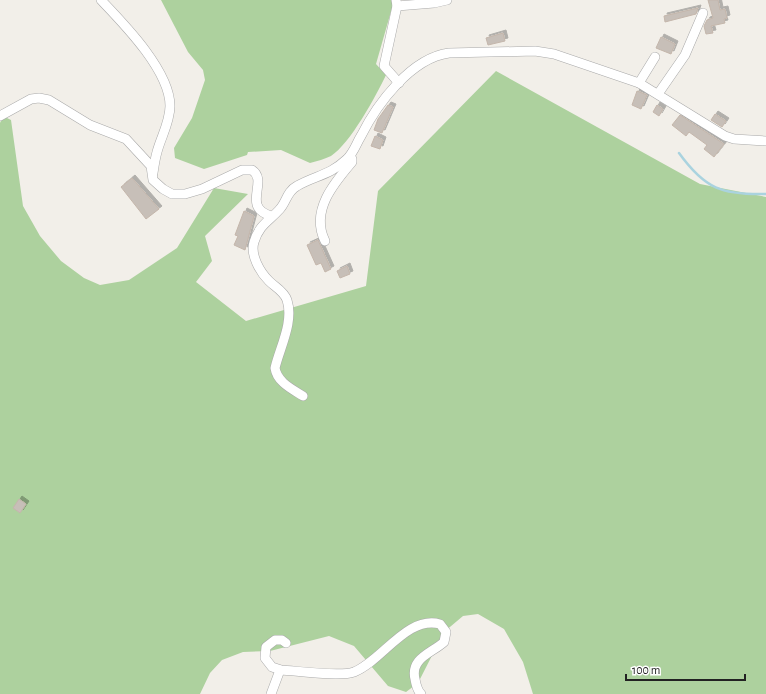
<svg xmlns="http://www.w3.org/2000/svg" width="766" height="694" viewBox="0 0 766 694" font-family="'Alegreya Sans',sans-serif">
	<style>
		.forest { fill: #add19e }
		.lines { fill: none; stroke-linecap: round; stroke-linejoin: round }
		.stream { stroke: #aad3df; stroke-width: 2.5 }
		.building { fill: #c7bfb8; stroke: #c4b6ab; filter: url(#shadow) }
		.minor-casing { stroke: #a9a9a9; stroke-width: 10 }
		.minor { stroke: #fff; stroke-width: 9 }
	</style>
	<defs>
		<filter id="shadow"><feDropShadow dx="3" dy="-3" stdDeviation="0" flood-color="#0004"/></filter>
	</defs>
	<rect width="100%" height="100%" fill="#f2efe9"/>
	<g class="forest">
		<path d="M161,0H398L394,1L376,64L386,75C376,96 350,144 331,156C325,159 317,161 310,163L281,150L248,152L247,155L204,169L175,158L174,148L192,118L205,80L203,70L188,52Z"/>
		<polygon points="496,71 700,184 766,197 766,694 533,694 523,662 504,629 478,614 463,616 444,632 418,683 406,692 388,686 354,646 329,636 270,651 243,652 222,660 210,673 200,694 0,694 0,123 3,116 11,120 23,206 40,236 61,261 84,278 100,285 129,280 177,248 214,188 248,194 205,236 212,261 196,282 246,321 366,286 378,191"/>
	</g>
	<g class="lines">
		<path class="stream" d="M679,153C705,189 722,195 766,194"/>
	</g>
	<g class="building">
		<polygon points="708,0 718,0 720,10 725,9 727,18 724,19 725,23 711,26 713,33 706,34 704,26 707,20 713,18"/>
		<polygon points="698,8 696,14 665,22 664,16"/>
		<polygon points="503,33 505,41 488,45 486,38"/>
		<polygon points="661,37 675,44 671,54 656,48"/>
		<polygon points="637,91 647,95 641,109 632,105"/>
		<polygon points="388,105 393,107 382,133 374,130 378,119"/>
		<polygon points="657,105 663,109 659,116 653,112"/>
		<polygon points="715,114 726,121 722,127 711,120"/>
		<polygon points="680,115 724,144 714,157 704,149 707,145 689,132 686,136 672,125"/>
		<polygon points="375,136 383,140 380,149 371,146"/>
		<polygon points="132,178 159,209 146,219 121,187"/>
		<polygon points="244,211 254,216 245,250 234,245 238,236 235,235"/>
		<polygon points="318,240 331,269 325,272 321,263 316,265 307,245"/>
		<polygon points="347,266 350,274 340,278 337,271"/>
		<polygon points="19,499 26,504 20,513 13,508"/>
	</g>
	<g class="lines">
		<defs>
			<g id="minor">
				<path d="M101,0C124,24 170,71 170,106C170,122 161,137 157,152C155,159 154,166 153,173"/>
				<polyline points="396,0 397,6 384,66 399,83"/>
				<polyline points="397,6 434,3 447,0"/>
				<polyline points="639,83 655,57"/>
				<polyline points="658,94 685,55 703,13"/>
				<path d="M0,116L31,99L39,98L49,100L90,125L126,139L151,166L153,180L163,189L172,194H185L202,189L242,170H252C269,181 241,207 271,216"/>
				<path d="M325,241C310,211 334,183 352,162V159"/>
				<path d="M303,396C292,389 277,382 275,368C280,347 294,322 287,300C284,291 275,287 269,281C260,272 250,255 254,242C259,225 269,221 279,210C287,202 286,192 297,186C316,175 329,176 347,159C354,152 356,144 361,136C377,104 411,58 449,53L535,51L554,54L639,83L725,136L734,139L766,141"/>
				<path d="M286,643L282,640H275L266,647L265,658L272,667L281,670C298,671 340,677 354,672C382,661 407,615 440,624L446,632L444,642C432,653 410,658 415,679C416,685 417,690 421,694"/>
				<polyline points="271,694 280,670"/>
			</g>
		</defs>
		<use href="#minor" class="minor-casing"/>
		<use href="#minor" class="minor"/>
	</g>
	<path d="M626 674v6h119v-6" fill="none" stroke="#222222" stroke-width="2"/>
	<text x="632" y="674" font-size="12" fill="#222222" stroke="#ffffff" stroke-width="3" paint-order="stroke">100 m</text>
</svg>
